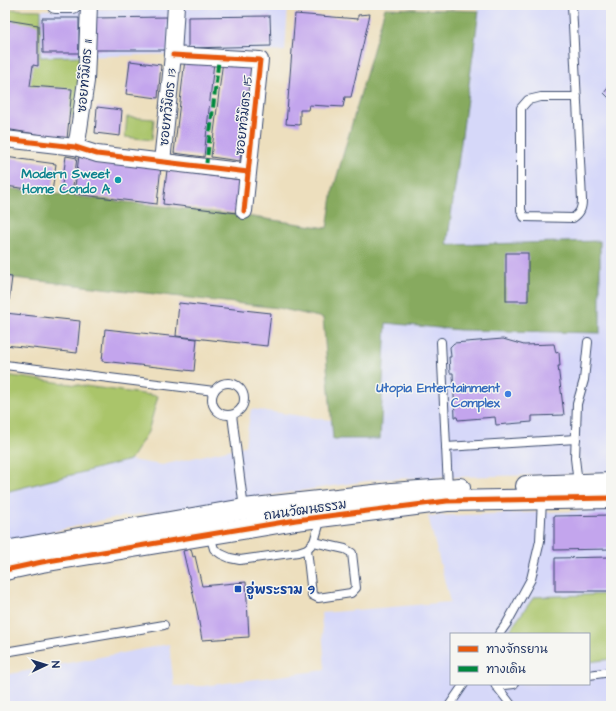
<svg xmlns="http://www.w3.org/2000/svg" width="616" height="711" font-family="'Architects Daughter','Playpen Sans Thai',sans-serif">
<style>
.built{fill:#d6d8f9;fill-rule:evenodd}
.green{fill:#aac56b;stroke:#627a64}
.forest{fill:#87aa5f;stroke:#516c5e}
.building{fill:#c3a5ed}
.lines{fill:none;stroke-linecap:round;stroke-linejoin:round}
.service-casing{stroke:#3a496c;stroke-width:10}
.minor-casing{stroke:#3a496c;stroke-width:18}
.tertiary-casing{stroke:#3a496c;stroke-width:22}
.service{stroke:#fff;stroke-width:8}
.minor{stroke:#fff;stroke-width:16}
.tertiary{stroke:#fff;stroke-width:20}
.quiet{stroke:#00873e;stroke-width:4;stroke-dasharray:8 4;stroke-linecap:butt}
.cycleway-casing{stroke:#f6f6f2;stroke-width:8}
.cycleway{stroke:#e8590c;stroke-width:5}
.culture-dot{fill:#0f9aa8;stroke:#f6f6f2;stroke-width:1.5}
.shop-dot{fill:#3f7fe0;stroke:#f6f6f2;stroke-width:1.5}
.transit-dot{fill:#1a4fb4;stroke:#f6f6f2;stroke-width:1.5}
.labels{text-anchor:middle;stroke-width:3;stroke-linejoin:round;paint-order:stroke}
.street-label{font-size:13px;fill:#1b2f5e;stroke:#f6f6f2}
.culture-label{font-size:13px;font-weight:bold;fill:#0d838f;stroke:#f6f6f2;text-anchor:end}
.shop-label{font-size:13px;font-weight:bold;fill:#366cbe;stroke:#f6f6f2;text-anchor:end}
.transit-label{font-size:13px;font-weight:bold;fill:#164399;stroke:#f6f6f2;text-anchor:start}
</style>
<rect width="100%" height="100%" fill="#f6f6f2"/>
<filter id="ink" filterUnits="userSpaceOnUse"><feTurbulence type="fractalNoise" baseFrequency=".025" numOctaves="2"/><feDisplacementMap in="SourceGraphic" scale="8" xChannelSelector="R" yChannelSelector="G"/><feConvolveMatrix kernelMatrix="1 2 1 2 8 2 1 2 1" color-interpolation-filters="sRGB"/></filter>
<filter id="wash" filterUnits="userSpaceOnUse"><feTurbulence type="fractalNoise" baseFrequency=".012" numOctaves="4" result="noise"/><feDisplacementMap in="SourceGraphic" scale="16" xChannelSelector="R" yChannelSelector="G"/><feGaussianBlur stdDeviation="0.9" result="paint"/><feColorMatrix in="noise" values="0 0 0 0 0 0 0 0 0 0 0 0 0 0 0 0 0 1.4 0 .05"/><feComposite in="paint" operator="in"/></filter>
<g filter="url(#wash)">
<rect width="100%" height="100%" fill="#eddfbe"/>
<g class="built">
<polygon points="479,5 611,5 611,473 381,479 107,519 5,543 5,492 130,460 162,465 245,446 251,409 331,420 333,439 380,439 386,323 460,330 600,241 446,245"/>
<polygon points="288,6 285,51 40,58 41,10"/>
<path d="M611 510V706H5V675L169 644 174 686H203L325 670 321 613 450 602 428 516ZM451 634H589V684H451Z"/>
</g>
<g class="green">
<polygon points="5,9 41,10 40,57 82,56 76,116 5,108"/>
<polygon points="127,117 154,119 152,140 125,137"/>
<polygon points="5,375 158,396 148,432 130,460 5,492"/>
<polygon points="611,594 611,659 589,662 589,634 507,634 534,597"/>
</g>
<polygon class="forest" points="385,8 479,11 447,245 600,241 600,333 460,330 386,323 380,439 333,439 323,318 278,308 5,277 5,188 246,216 327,228 333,190"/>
<g id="blocks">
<g class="building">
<polygon points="295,14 358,19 358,15 370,14 351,97 345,97 343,107 309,105 308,110 300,110 300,125 286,124"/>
<polygon points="270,16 271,46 188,48 188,17"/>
<polygon points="167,17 167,50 94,50 94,18"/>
<polygon points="42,18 79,18 79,53 43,53"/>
<polygon points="7,20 38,25 38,66 33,65 30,86 72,89 67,139 5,129 5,43 6,43"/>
<polygon points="185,59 214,62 204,157 174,153"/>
<polygon points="223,60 252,63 240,161 211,157"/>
<polygon points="130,61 161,65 158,98 126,94"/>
<polygon points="611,84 611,100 604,93"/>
<polygon points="97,107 122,110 120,136 95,133"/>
<polygon points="66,156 77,158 72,193 61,192"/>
<polygon points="79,156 161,166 157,204 74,194"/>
<polygon points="5,157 56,164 52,192 5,186"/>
<polygon points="167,170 241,180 237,213 163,204"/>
<rect x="506" y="253" width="22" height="48"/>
<polygon points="5,276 12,277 8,309 5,309"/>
<polygon points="179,303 271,313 267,346 176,336"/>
<polygon points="5,313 80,321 77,353 5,345"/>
<polygon points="105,329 197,339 194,371 102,361"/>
<polygon points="503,339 524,345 554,344 556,353 559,352 560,366 558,366 564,415 532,416 532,422 496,425 495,417 458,420 457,417 455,417 453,373 450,373 449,357 451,357 450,347 454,343"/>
<polygon points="611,515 611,549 554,550 554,516"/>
<polygon points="191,549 193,557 195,556 202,586 246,582 249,637 202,640 197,611 183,551"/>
<polygon points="611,557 611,591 555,591 555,558"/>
</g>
</g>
</g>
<g filter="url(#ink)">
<use href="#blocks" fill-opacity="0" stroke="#3a496c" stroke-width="1"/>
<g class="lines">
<defs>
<g id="service">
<path d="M572 5 582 200C582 209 580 213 573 218L524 217 521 210V108L528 100 541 97H577"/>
<polyline points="441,342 448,488"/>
<polyline points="5,365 214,391"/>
<circle cx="228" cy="399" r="16"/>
<polyline points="232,415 244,509"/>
<polyline points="446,447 576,439"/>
<polyline points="578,484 575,458 577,404 584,380 588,342"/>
<polyline points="210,535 214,549 221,554 230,558 240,560 298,552 307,549 314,542 321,518"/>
<polyline points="307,549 312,595 318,598 351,593 356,588 352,553 345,549 314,542"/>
<polyline points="499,634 507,623 531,579 540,541 542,499"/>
<polyline points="5,652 164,625"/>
<polyline points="589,675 611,672"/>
<polyline points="495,684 512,706"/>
<polyline points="496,686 514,684"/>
<polyline points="449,706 464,684"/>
</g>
<g id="minor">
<polyline points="55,5 73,5"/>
<polyline points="173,55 260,60 244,211"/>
<polyline points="5,139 75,147 97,154 248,172"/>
<polyline points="75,147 78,136 86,81 89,5"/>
<polyline points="162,162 173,55 176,5"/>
</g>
<g id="tertiary">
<polyline points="526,486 611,483"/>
<polyline points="5,551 244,509 392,493 460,488"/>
<polyline points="5,570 42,562 296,520 447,501 611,498"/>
</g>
</defs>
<use href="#service" class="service-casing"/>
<use href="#minor" class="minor-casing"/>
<use href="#tertiary" class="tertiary-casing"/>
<use href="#service" class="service"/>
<use href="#minor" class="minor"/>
<use href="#tertiary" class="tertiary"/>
<polyline class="quiet" points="206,167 219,57"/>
<defs>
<g id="cycleway">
<polyline points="173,55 260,60 244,211"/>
<polyline points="5,139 75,147 97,154 248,172"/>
<polyline points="5,570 42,562 296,520 447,501 611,498"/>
</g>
</defs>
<use href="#cycleway" class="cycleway-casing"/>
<use href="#cycleway" class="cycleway"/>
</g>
</g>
<circle class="culture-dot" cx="118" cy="180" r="4"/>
<circle class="shop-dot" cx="508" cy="394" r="4"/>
<rect class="transit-dot" x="234" y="585" width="8" height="8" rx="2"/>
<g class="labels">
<g class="street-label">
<text transform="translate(84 76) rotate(-85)" y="5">ซอยทวีมิตร 11</text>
<text transform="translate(167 107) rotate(-84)" y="5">ซอยทวีมิตร 13</text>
<text transform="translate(243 115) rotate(-84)" y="5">ซอยทวีมิตร 15</text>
<text transform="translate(305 509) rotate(-8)" y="5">ถนนวัฒนธรรม</text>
</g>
<g class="culture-label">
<text x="110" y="178">Modern Sweet<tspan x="110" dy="15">Home Condo A</tspan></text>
</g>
<g class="shop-label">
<text x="500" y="392">Utopia Entertainment<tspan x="500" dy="15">Complex</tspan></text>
</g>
<g class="transit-label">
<text x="246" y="594">อู่พระราม 9</text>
</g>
</g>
<rect width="616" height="711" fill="none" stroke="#f6f6f2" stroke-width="20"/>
<rect x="450" y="633" width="140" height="52" fill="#f6f6f2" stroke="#9ea6b7"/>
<rect x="458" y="646" width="20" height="6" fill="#e8590c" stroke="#9ea6b7"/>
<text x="486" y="653" font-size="12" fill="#1b2f5e">ทางจักรยาน</text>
<rect x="458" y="666" width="20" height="6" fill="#00873e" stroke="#9ea6b7"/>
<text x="486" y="673" font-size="12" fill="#1b2f5e">ทางเดิน</text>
<g transform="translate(46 665) rotate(86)" stroke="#f6f6f2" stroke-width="3" paint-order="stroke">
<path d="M0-3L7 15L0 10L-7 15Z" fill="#1b2f5e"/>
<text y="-6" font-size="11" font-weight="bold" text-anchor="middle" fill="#1b2f5e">N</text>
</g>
</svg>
